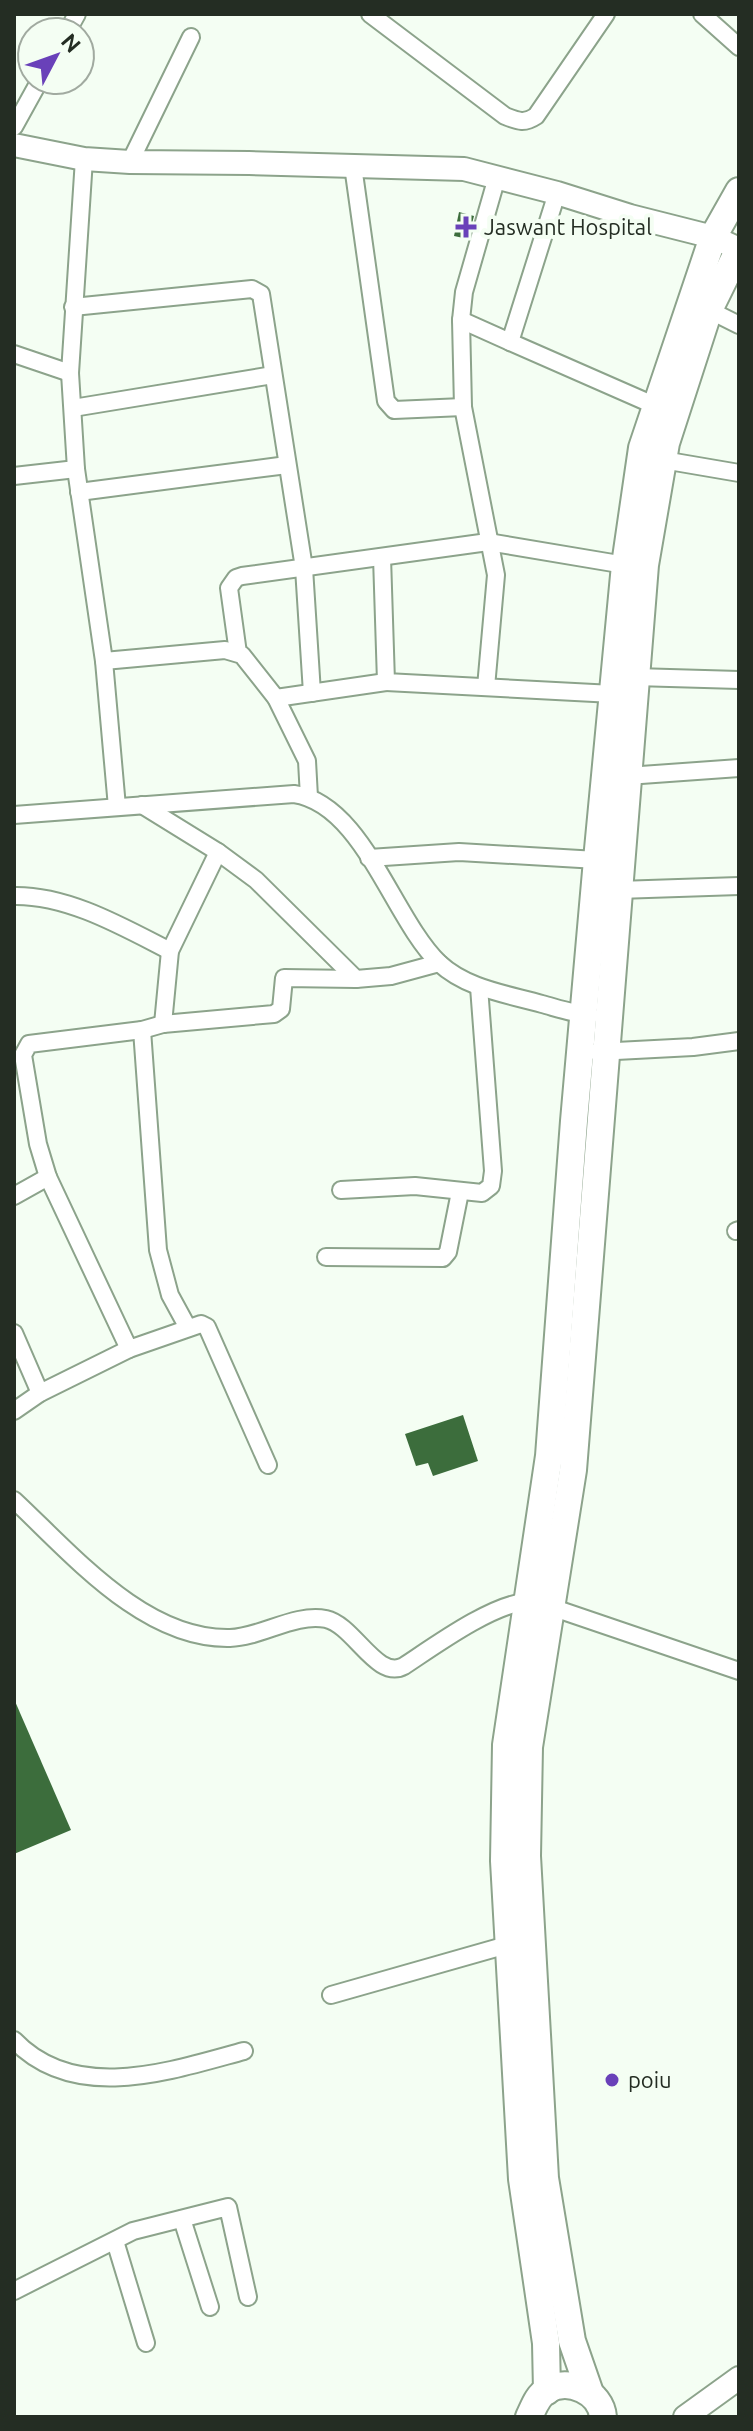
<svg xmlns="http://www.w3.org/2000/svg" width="753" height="2431" font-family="Ubuntu,sans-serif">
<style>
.building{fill:#3c6d3c}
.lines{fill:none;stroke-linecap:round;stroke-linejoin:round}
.street-casing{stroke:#8ca38b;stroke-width:20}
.secondary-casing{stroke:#8ca38b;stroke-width:26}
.primary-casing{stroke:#8ca38b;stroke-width:30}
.street{stroke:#fff;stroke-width:16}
.secondary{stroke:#fff;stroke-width:22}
.primary{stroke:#fff;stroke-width:26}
.poi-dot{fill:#6941b9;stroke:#f4fef3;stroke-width:3}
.labels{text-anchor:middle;stroke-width:8;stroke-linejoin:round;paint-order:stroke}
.poi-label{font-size:22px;fill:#242d23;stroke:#f4fef3;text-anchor:start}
</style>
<rect width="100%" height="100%" fill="#f4fef3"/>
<g class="building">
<polygon points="459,212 474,216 468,239 454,236"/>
<polygon points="463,1415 478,1461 433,1476 428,1463 416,1466 405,1434"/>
<polygon points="14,1699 71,1830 14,1854"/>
</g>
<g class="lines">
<defs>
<g id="street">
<path d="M370 14 505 116C518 121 524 124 536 116L606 14"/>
<polyline points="702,14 739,47"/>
<polyline points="67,32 77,14"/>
<polyline points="14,127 40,80"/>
<polyline points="84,159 70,373 76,469 104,661 117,807"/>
<polyline points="130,162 191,37"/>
<polyline points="353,166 386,401 394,410 463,407"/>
<polyline points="557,193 510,342 656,406"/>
<polyline points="73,307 252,289 261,294 304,568 312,693"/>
<polyline points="709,310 739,325"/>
<polyline points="461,320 510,342"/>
<polyline points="14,354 70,373"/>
<polyline points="73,408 273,375"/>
<polyline points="663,460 739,473"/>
<polyline points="14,476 76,469"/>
<polyline points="79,492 287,465"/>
<polyline points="382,557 386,682 613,694"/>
<polyline points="238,653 229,588 236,578 242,576 488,542 625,565"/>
<polyline points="104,661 225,650 242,655 276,698 307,761 309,797"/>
<polyline points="635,677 739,680"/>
<polyline points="486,687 496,575 463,407 461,320 464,292 497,177"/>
<polyline points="276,698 386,682"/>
<polyline points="627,776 739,768"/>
<polyline points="142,805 218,852 256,880 356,979 391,976 439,963"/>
<path d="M14 815 294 794C363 804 393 919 439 963 467 989 507 994 542 1004 557 1008 574 1014 590 1015"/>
<polyline points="369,858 459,852 597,860"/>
<polyline points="618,890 739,886"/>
<path d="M14 896C68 895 123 927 170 951"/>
<polyline points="163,1024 170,951 218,852"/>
<polyline points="142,1030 158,1250 170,1295 188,1328"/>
<polyline points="597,1052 693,1047 739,1041"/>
<polyline points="48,1177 38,1144 23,1055 29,1044 142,1030 163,1024 274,1014 281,1009 284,978 356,979"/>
<polyline points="341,1190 415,1186 482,1193 491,1186 493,1171 479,987"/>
<polyline points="14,1196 48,1177 129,1349 201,1324 207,1327 268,1465"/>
<polyline points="736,1231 739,1230"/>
<polyline points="326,1257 443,1258 448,1252 460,1192"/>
<polyline points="14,1333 40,1393"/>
<polyline points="14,1411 40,1393 129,1349"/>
<path d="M14 1500C72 1554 144 1640 230 1638 262 1637 294 1613 326 1619 354 1625 377 1681 404 1666 433 1647 492 1604 526 1602 534 1602 544 1606 551 1607L739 1671"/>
<polyline points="331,1995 514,1943"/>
<path d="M14 2040C75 2104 170 2071 244 2051"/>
<polyline points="182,2219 210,2307"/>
<polyline points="115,2241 146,2343"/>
<polyline points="14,2291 133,2231 228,2207 248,2297"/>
</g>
<g id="secondary">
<polyline points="14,145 84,159 130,162 249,163 464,169 557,193 630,216 713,237 739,249"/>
<polyline points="685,2417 739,2378"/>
</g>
<g id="primary">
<polyline points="547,2391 546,2343 522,2179 504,1861 506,1745 549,1456 574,1121 597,860 625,565 642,448 713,237 739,191"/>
<polyline points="590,2393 572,2341 545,2178 527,1856 529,1747 573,1470 645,565 666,443 709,310 739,249"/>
<path d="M529 2417C534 2407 537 2396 547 2390 569 2377 601 2392 603 2417"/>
</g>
</defs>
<use href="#street" class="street-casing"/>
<use href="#secondary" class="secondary-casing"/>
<use href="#primary" class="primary-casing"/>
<use href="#street" class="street"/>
<use href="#secondary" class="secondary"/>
<use href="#primary" class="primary"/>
</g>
<g class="poi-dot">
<path d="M462 215h8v8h8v8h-8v8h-8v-8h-8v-8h8z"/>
<circle cx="612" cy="2080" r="8"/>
</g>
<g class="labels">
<g class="poi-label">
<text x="484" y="235">Jaswant Hospital</text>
<text x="628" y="2088">poiu</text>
</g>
</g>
<rect width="753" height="2431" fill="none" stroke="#242d23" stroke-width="32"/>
<g transform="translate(56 56) rotate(49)"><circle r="38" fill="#f4fef3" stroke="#a1aaa0" stroke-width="2"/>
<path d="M0-6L14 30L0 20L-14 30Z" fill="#6941b9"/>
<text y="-12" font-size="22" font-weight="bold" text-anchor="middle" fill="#242d23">N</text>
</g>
</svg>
